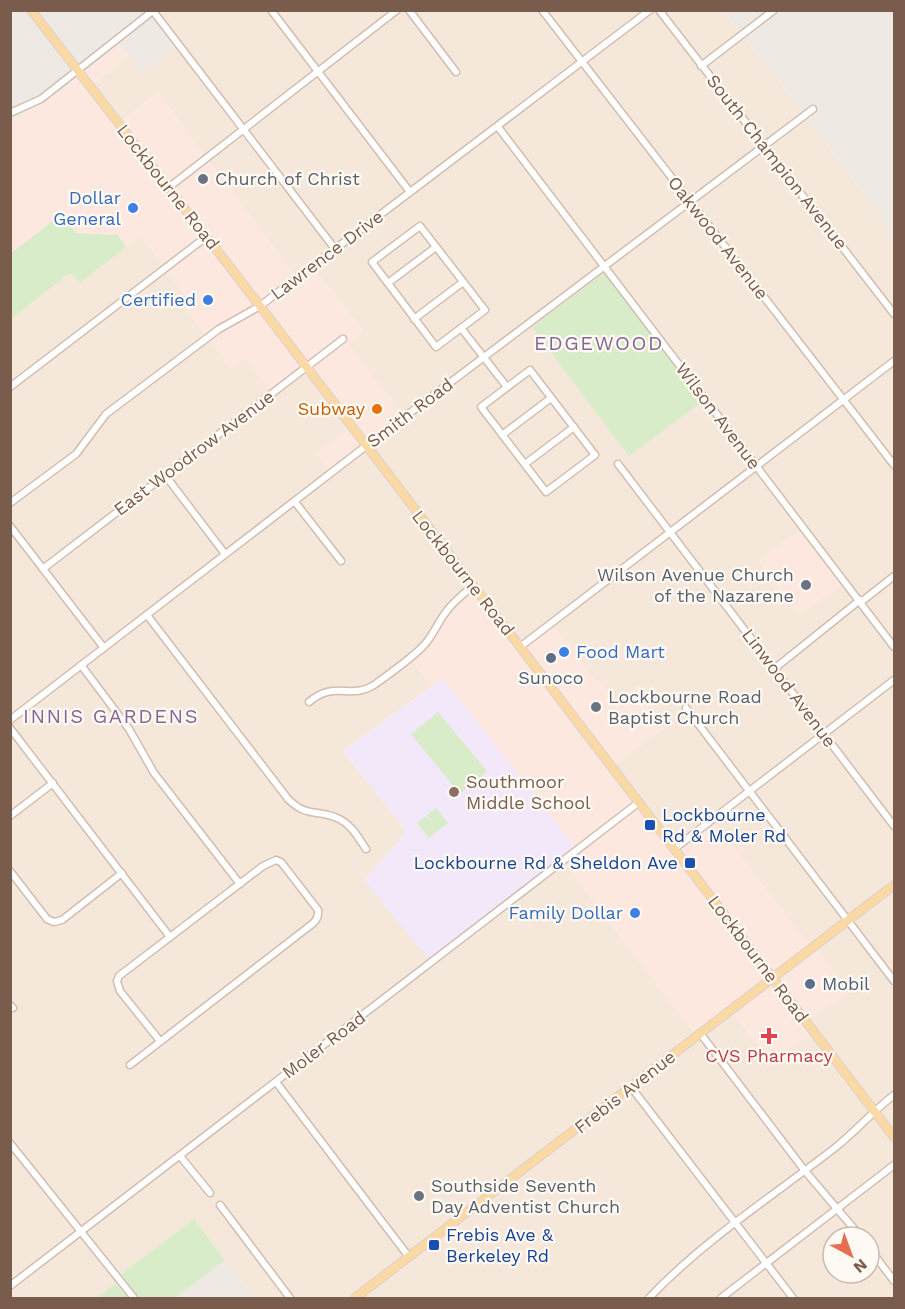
<svg xmlns="http://www.w3.org/2000/svg" width="905" height="1309" font-family="'Work Sans',sans-serif">
<style>
.residential{fill:#f5e8da;fill-rule:evenodd}
.commercial{fill:#fde8e0}
.industrial{fill:#efe9e4}
.education{fill:#f3e8fa}
.green{fill:#d8ecc9}
.lines{fill:none;stroke-linecap:round;stroke-linejoin:round}
.minor-casing{stroke:#d1beb0;stroke-width:9}
.major-casing{stroke:#dad1cd;stroke-width:10}
.minor{stroke:#fff;stroke-width:6}
.major{stroke:#fbd9a5;stroke-width:8}
.worship-dot{fill:#6b7280;stroke:#fffaf3;stroke-width:2}
.shop-dot{fill:#3f7fe0;stroke:#fffaf3;stroke-width:2}
.food-dot{fill:#e8710a;stroke:#fffaf3;stroke-width:2}
.service-dot{fill:#5c6f8a;stroke:#fffaf3;stroke-width:2}
.education-dot{fill:#8d6e63;stroke:#fffaf3;stroke-width:2}
.transit-dot{fill:#1a4fb4;stroke:#fffaf3;stroke-width:2}
.health-dot{fill:#e0444e;stroke:#fffaf3;stroke-width:2}
.labels{text-anchor:middle;stroke-width:4.5;stroke-linejoin:round;paint-order:stroke}
.street-label{font-size:18px;fill:#7a5c4d;stroke:#fffaf3}
.worship-label{font-size:18px;fill:#5b616d;stroke:#fffaf3;text-anchor:start}
.shop-label{font-size:18px;fill:#366cbe;stroke:#fffaf3;text-anchor:end}
.food-label{font-size:18px;fill:#c56008;stroke:#fffaf3;text-anchor:end}
.service-label{font-size:18px;fill:#4e5e75;stroke:#fffaf3}
.education-label{font-size:18px;fill:#785e54;stroke:#fffaf3;text-anchor:start}
.transit-label{font-size:18px;fill:#164399;stroke:#fffaf3;text-anchor:start}
.health-label{font-size:18px;fill:#be3a42;stroke:#fffaf3}
.neighbourhood-label{font-size:20px;letter-spacing:1.5px;fill:#846695;stroke:#fffaf3}
</style>
<rect width="100%" height="100%" fill="#fdf6ec"/>
<path class="residential" d="M152 11H723L806 115 894 236V1298H254L194 1219 121 1274 116 1283 96 1298H11V319L70 273 80 283 141 235 190 301 184 306 231 368 244 358 307 368 405 417 348 345 363 332 311 266 296 277 158 92 118 124 89 87 129 55 143 72ZM520 646 596 682 599 680 616 702 638 686 668 724 612 767 674 849 816 947 807 1023 732 1012 561 859 364 880 407 832 343 751 432 686 410 658ZM833 1237H869V1273H833Z"/>
<g class="commercial">
<polygon points="120,45 129,55 89,87 118,124 158,92 296,276 311,266 363,333 348,345 406,417 331,473 316,453 351,427 307,369 272,394 244,358 231,369 184,306 190,300 141,236 126,247 118,235 76,233 62,215 11,253 11,121 59,92"/>
<polygon points="804,527 845,582 799,616 758,561"/>
<polygon points="474,586 519,646 552,622 596,681 599,679 615,702 638,686 668,724 612,767 674,849 714,820 806,941 815,946 849,992 807,1022 814,1032 770,1062 732,1012 697,1038 561,859 575,847 443,679 432,686 410,658 455,601"/>
</g>
<g class="industrial">
<polygon points="10,11 152,11 178,45 143,72 120,45 59,92 11,121"/>
<polygon points="723,11 894,11 894,236 806,115"/>
<polygon points="225,1260 254,1298 175,1298"/>
</g>
<polygon class="education" points="443,678 575,847 430,961 364,880 407,832 343,751"/>
<g class="green">
<polygon points="62,214 76,233 118,235 126,247 80,283 70,273 11,319 11,253"/>
<polygon points="606,271 703,401 629,456 532,327"/>
<polygon points="438,712 487,771 460,794 411,734"/>
<polygon points="436,808 448,823 429,838 417,823 426,816 434,825 427,815"/>
<polygon points="194,1219 225,1260 175,1298 139,1298 121,1274"/>
<polygon points="116,1283 128,1298 96,1298"/>
</g>
<g class="lines">
<defs>
<g id="minor">
<polyline points="271,10 410,192"/>
<polyline points="409,10 456,72"/>
<polyline points="542,10 894,465"/>
<polyline points="659,10 894,314"/>
<polyline points="153,11 335,249"/>
<polyline points="701,66 774,10"/>
<polyline points="10,113 41,99 154,10"/>
<polyline points="498,127 894,647"/>
<polyline points="168,188 397,10"/>
<polygon points="420,226 485,310 436,347 372,262"/>
<polyline points="388,283 436,247"/>
<polyline points="414,319 463,282"/>
<polyline points="461,328 507,387"/>
<polygon points="530,370 595,455 546,492 481,407"/>
<polyline points="10,387 206,237"/>
<polyline points="502,435 551,398"/>
<polyline points="525,464 574,427"/>
<polyline points="618,464 894,826"/>
<polyline points="165,475 225,554"/>
<polyline points="295,502 341,561"/>
<polyline points="10,503 76,454 106,414 219,329 260,306 650,10"/>
<polyline points="10,526 104,648"/>
<polyline points="44,568 343,339"/>
<polyline points="861,602 894,576"/>
<path d="M147 615 288 799C307 818 317 809 337 818 350 823 358 837 366 849"/>
<polyline points="520,647 894,361"/>
<polyline points="81,665 129,729 154,773 240,884"/>
<polyline points="774,669 860,600"/>
<path d="M309 702C334 680 350 700 374 685 388 675 415 656 425 644 434 634 438 622 446 612 453 602 463 594 473 586"/>
<polyline points="686,708 894,981"/>
<polyline points="10,720 366,446 813,109"/>
<polyline points="10,728 170,937"/>
<polyline points="10,816 53,783"/>
<polyline points="674,849 894,680"/>
<polyline points="10,871 47,919 54,922 62,920 122,873"/>
<polyline points="10,1005 13,1008"/>
<polyline points="700,1033 805,1171 861,1237"/>
<path d="M130 1065 307 928C314 923 319 919 318 910L281 862 276 860 263 866 119 976 117 981 120 991 160 1041"/>
<polyline points="276,1082 409,1257"/>
<polyline points="631,1087 793,1298"/>
<polyline points="10,1143 134,1298"/>
<polyline points="180,1156 210,1193"/>
<polyline points="220,1205 290,1298"/>
<polyline points="869,1248 894,1281"/>
<polyline points="10,1286 638,803"/>
<path d="M649 1298C704 1240 773 1196 836 1147 856 1131 873 1111 894 1095"/>
<polyline points="721,1298 894,1165"/>
</g>
<g id="major">
<polyline points="31,10 260,306 894,1137"/>
<polyline points="355,1298 894,885"/>
</g>
</defs>
<use href="#minor" class="minor-casing"/>
<use href="#major" class="major-casing"/>
<use href="#minor" class="minor"/>
<use href="#major" class="major"/>
</g>
<g class="worship-dot">
<circle cx="203" cy="179" r="6"/>
<circle cx="806" cy="585" r="6"/>
<circle cx="596" cy="707" r="6"/>
<circle cx="419" cy="1196" r="6"/>
</g>
<g class="shop-dot">
<circle cx="133" cy="208" r="6"/>
<circle cx="208" cy="300" r="6"/>
<circle cx="564" cy="652" r="6"/>
<circle cx="635" cy="913" r="6"/>
</g>
<circle class="food-dot" cx="377" cy="409" r="6"/>
<g class="service-dot">
<circle cx="551" cy="658" r="6"/>
<circle cx="810" cy="984" r="6"/>
</g>
<circle class="education-dot" cx="454" cy="792" r="6"/>
<g class="transit-dot">
<rect x="644" y="819" width="12" height="12" rx="3"/>
<rect x="684" y="857" width="12" height="12" rx="3"/>
<rect x="428" y="1239" width="12" height="12" rx="3"/>
</g>
<path class="health-dot" d="M766 1027h6v6h6v6h-6v6h-6v-6h-6v-6h6z"/>
<g class="labels">
<g class="street-label">
<text transform="translate(777 162) rotate(52)" y="6">South Champion Avenue</text>
<text transform="translate(168 187) rotate(52)" y="6">Lockbourne Road</text>
<text transform="translate(718 238) rotate(52)" y="6">Oakwood Avenue</text>
<text transform="translate(327 255) rotate(-37)" y="6">Lawrence Drive</text>
<text transform="translate(410 413) rotate(-37)" y="6">Smith Road</text>
<text transform="translate(718 416) rotate(53)" y="6">Wilson Avenue</text>
<text transform="translate(194 453) rotate(-37)" y="6">East Woodrow Avenue</text>
<text transform="translate(463 573) rotate(52)" y="6">Lockbourne Road</text>
<text transform="translate(789 688) rotate(53)" y="6">Linwood Avenue</text>
<text transform="translate(758 959) rotate(53)" y="6">Lockbourne Road</text>
<text transform="translate(324 1045) rotate(-37)" y="6">Moler Road</text>
<text transform="translate(625 1092) rotate(-38)" y="6">Frebis Avenue</text>
</g>
<g class="worship-label">
<text x="215" y="185">Church of Christ</text>
<text x="794" y="581" text-anchor="end">Wilson Avenue Church<tspan x="794" dy="21">of the Nazarene</tspan></text>
<text x="608" y="703">Lockbourne Road<tspan x="608" dy="21">Baptist Church</tspan></text>
<text x="431" y="1192">Southside Seventh<tspan x="431" dy="21">Day Adventist Church</tspan></text>
</g>
<g class="shop-label">
<text x="121" y="204">Dollar<tspan x="121" dy="21">General</tspan></text>
<text x="196" y="306">Certified</text>
<text x="576" y="658" text-anchor="start">Food Mart</text>
<text x="623" y="919">Family Dollar</text>
</g>
<g class="food-label">
<text x="365" y="415">Subway</text>
</g>
<g class="service-label">
<text x="551" y="684">Sunoco</text>
<text x="822" y="990" text-anchor="start">Mobil</text>
</g>
<g class="education-label">
<text x="466" y="788">Southmoor<tspan x="466" dy="21">Middle School</tspan></text>
</g>
<g class="transit-label">
<text x="662" y="821">Lockbourne<tspan x="662" dy="21">Rd &amp; Moler Rd</tspan></text>
<text x="678" y="869" text-anchor="end">Lockbourne Rd &amp; Sheldon Ave</text>
<text x="446" y="1241">Frebis Ave &amp;<tspan x="446" dy="21">Berkeley Rd</tspan></text>
</g>
<g class="health-label">
<text x="769" y="1062">CVS Pharmacy</text>
</g>
<g class="neighbourhood-label">
<text x="599" y="350">EDGEWOOD</text>
<text x="111" y="723">INNIS GARDENS</text>
</g>
</g>
<rect width="905" height="1309" fill="none" stroke="#7a5c4d" stroke-width="24"/>
<g transform="translate(851 1255) rotate(139)"><circle r="28" fill="#fffaf3" stroke="#cabbb1" stroke-width="1.5"/>
<path d="M0-4.5L10 22L0 15L-10 22Z" fill="#e76f51"/>
<text y="-9" font-size="16" font-weight="bold" text-anchor="middle" fill="#7a5c4d">N</text>
</g>
</svg>
